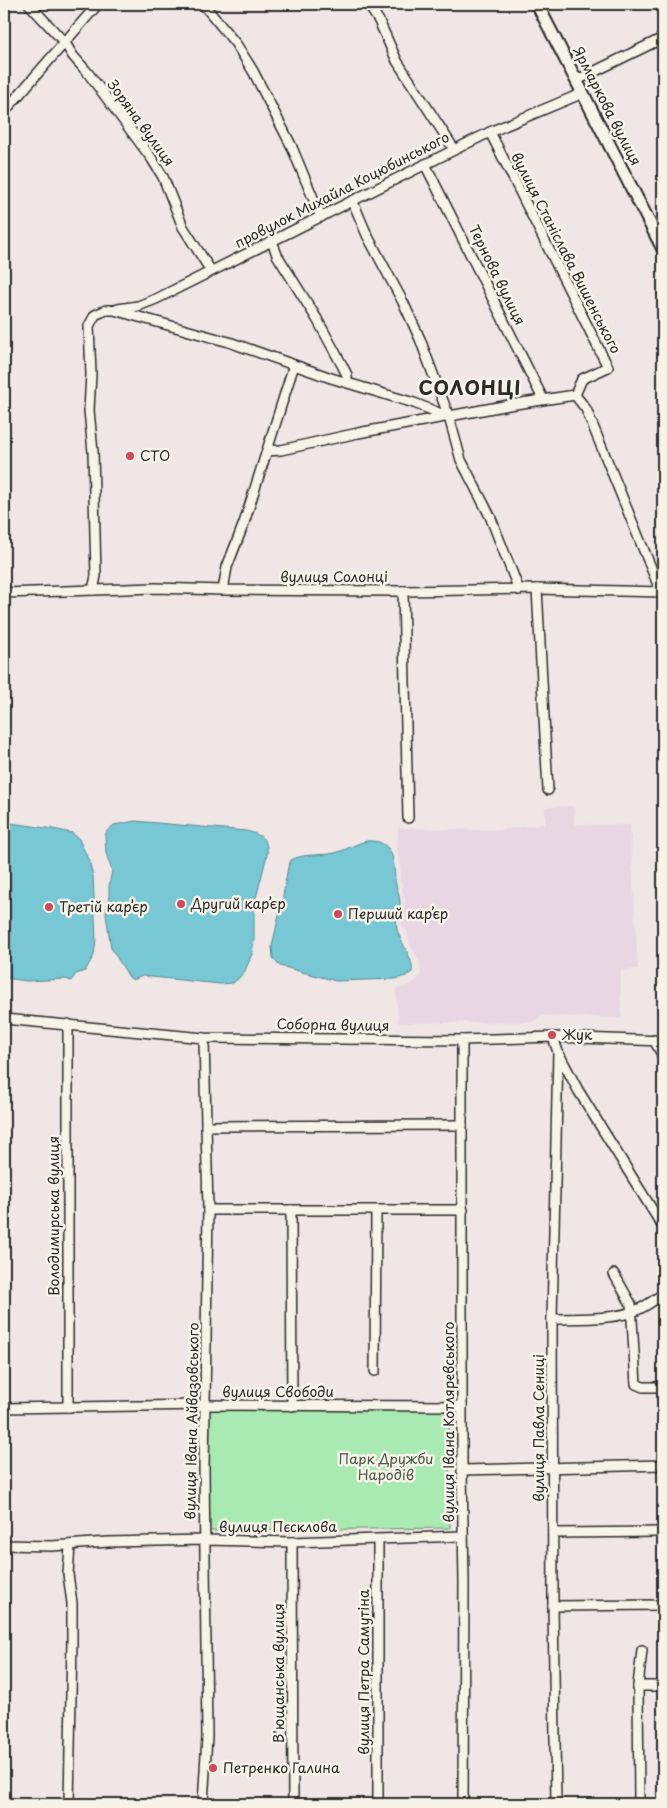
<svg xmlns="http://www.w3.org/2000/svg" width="667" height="1808" font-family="'Playpen Sans',sans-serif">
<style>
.built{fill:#e8d7e3}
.green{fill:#a9eab2;stroke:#6a8a6e}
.water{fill:#78c7d4;stroke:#598990}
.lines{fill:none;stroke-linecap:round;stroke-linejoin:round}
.minor-casing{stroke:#2b2b2b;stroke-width:12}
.major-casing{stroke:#2b2b2b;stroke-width:15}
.minor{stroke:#f7f3e8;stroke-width:9}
.major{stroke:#f7f3e8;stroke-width:11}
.poi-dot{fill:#d1495b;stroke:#f7f3e8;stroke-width:2}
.labels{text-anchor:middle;stroke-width:5;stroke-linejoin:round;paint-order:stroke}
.street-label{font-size:14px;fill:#2b2b2b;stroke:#f7f3e8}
.poi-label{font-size:14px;fill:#2b2b2b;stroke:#f7f3e8;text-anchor:start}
.park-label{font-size:14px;fill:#4a5b4d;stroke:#f7f3e8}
.district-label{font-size:19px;font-weight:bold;letter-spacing:1px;fill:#2b2b2b;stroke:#f7f3e8}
</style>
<rect width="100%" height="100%" fill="#f0e6e6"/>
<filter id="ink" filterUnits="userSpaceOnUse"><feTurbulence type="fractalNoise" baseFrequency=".02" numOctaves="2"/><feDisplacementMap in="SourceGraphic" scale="10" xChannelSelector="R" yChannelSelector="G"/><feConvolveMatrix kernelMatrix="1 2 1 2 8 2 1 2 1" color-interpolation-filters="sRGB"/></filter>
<g filter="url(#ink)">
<polygon class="built" points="574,806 574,824 630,825 638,969 621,970 621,1018 542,1016 533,1022 398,1023 396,989 411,984 417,980 421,974 419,960 410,946 407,931 402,928 402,919 400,916 405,901 402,891 402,884 399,880 401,873 397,849 398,828 497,830 545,824 545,807"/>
<polygon class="green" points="449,1405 450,1528 207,1531 207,1407"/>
<g class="water">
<path d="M135 821 246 831C260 834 269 839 267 855L254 906V940L252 954 245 971 239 978 233 983 220 984 142 976 133 980 129 977 111 948 106 914 109 896V886L112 871 106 853 105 835 107 831 114 825Z"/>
<polygon points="11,823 53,829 72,833 79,839 89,861 93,876 96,939 94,955 85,971 76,974 71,981 66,979 27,981 4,978 4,824"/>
<path d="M366 841C393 839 394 859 395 880 396 888 400 895 400 903 399 912 395 919 397 929 400 942 415 961 412 972L406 976 395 979 336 981 280 966 276 962 273 958 272 946 282 902 288 867 291 860C303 853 322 856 335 853 346 850 355 844 366 841Z"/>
</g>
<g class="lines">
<defs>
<g id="minor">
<polyline points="29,4 65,43 73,56 88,73 152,159 163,177 183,227 211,271"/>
<polyline points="203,4 236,44 253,71 291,145 321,217"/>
<polyline points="368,4 379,21 397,61 454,149"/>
<polyline points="577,80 663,38"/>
<polyline points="4,112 98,4"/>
<polyline points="490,132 608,367 582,379 575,395 586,409 661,592"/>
<polyline points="425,164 543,399"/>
<polyline points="353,202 367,235 404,304 420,339 449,417 461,460 490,516 519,590"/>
<polyline points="272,241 277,255 317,319 342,365 347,375 347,382"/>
<polyline points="118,309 138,306 156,299 490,132 583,93"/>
<polyline points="267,451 281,450 358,433 509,405 575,395"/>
<polyline points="537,589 548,790"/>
<polyline points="93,590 96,576 93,452 89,410 91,374 89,326 95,315 106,310 114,310 229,342 331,378 414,403 449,417"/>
<polyline points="223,590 227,567 244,523 294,365"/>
<polyline points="403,591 408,818"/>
<polyline points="4,593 155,588 223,590 403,591 537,589 663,592"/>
<polyline points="4,1019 204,1038 462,1040 553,1037 663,1041"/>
<polyline points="68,1024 68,1407"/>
<polyline points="553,1037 558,1052 578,1090 663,1227"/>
<polyline points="462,1040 462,1470 464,1582 463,1804"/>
<polyline points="654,1040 663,1056"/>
<polyline points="206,1126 462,1125"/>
<polyline points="208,1210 463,1210"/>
<polyline points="291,1210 292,1406"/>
<polyline points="614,1274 631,1304 636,1384 643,1387 663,1387"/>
<path d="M552 1319C576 1318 616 1320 637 1310 647 1306 655 1299 663 1294"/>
<polyline points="375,1371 376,1211"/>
<polyline points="4,1408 206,1405 462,1406"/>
<polyline points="462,1470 663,1465"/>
<polyline points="553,1533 663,1532"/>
<polyline points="292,1542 293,1804"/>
<polyline points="4,1545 52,1546 108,1542 205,1540 292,1542 463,1536"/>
<polyline points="553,1606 663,1605"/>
<polyline points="638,1686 663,1686"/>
<polyline points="69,1804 72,1640 72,1603 68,1574 70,1546"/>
<polyline points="203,1804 207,1737 204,1468 208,1210 204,1038"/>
<polyline points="378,1804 378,1540"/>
<polyline points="556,1804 553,1606 552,1319 558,1052"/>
<polyline points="639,1804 638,1686 642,1650"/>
</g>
<polyline id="major" points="537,4 663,249"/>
</defs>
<use href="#minor" class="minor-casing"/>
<use href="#major" class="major-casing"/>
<use href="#minor" class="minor"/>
<use href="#major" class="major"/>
</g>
</g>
<g class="poi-dot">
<circle cx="130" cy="456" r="5"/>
<circle cx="181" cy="904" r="5"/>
<circle cx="49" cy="907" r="5"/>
<circle cx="338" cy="914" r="5"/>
<circle cx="552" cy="1035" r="5"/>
<circle cx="213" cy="1768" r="5"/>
</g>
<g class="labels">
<g class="street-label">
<text transform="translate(607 106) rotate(63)" y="5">Ярмаркова вулиця</text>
<text transform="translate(141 123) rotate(54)" y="5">Зоряна вулиця</text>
<text transform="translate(342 190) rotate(-27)" y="5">провулок Михайла Коцюбинського</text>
<text transform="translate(566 253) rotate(63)" y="5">вулиця Станіслава Вишенського</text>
<text transform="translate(497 275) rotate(64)" y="5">Тернова вулиця</text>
<text x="334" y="582">вулиця Солонці</text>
<text transform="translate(333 1025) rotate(1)" y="5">Соборна вулиця</text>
<text transform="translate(54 1216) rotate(-90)" y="5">Володимирська вулиця</text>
<text x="278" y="1397">вулиця Свободи</text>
<text transform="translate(192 1421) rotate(-89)" y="5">вулиця Івана Айвазовського</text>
<text transform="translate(449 1422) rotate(-90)" y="5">вулиця Івана Котляревського</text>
<text transform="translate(539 1428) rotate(-90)" y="5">вулиця Павла Сениці</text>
<text x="278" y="1532">вулиця Пєсклова</text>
<text transform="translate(364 1672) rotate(-90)" y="5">вулиця Петра Самутіна</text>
<text transform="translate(279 1673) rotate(-90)" y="5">В'ющанська вулиця</text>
</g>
<g class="poi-label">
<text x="140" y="461">СТО</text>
<text x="191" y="909">Другий кар’єр</text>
<text x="59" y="912">Третій кар’єр</text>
<text x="348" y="919">Перший кар’єр</text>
<text x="562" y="1040">Жук</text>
<text x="223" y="1773">Петренко Галина</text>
</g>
<g class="park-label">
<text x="386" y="1464">Парк Дружби<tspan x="386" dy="16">Народів</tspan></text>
</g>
<g class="district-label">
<text x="470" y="395">СОЛОНЦІ</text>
</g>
</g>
<rect width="667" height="1808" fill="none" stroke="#f7f3e8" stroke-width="20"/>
<rect x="10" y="10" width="647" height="1788" fill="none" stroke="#2b2b2b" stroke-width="2" filter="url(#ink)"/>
</svg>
